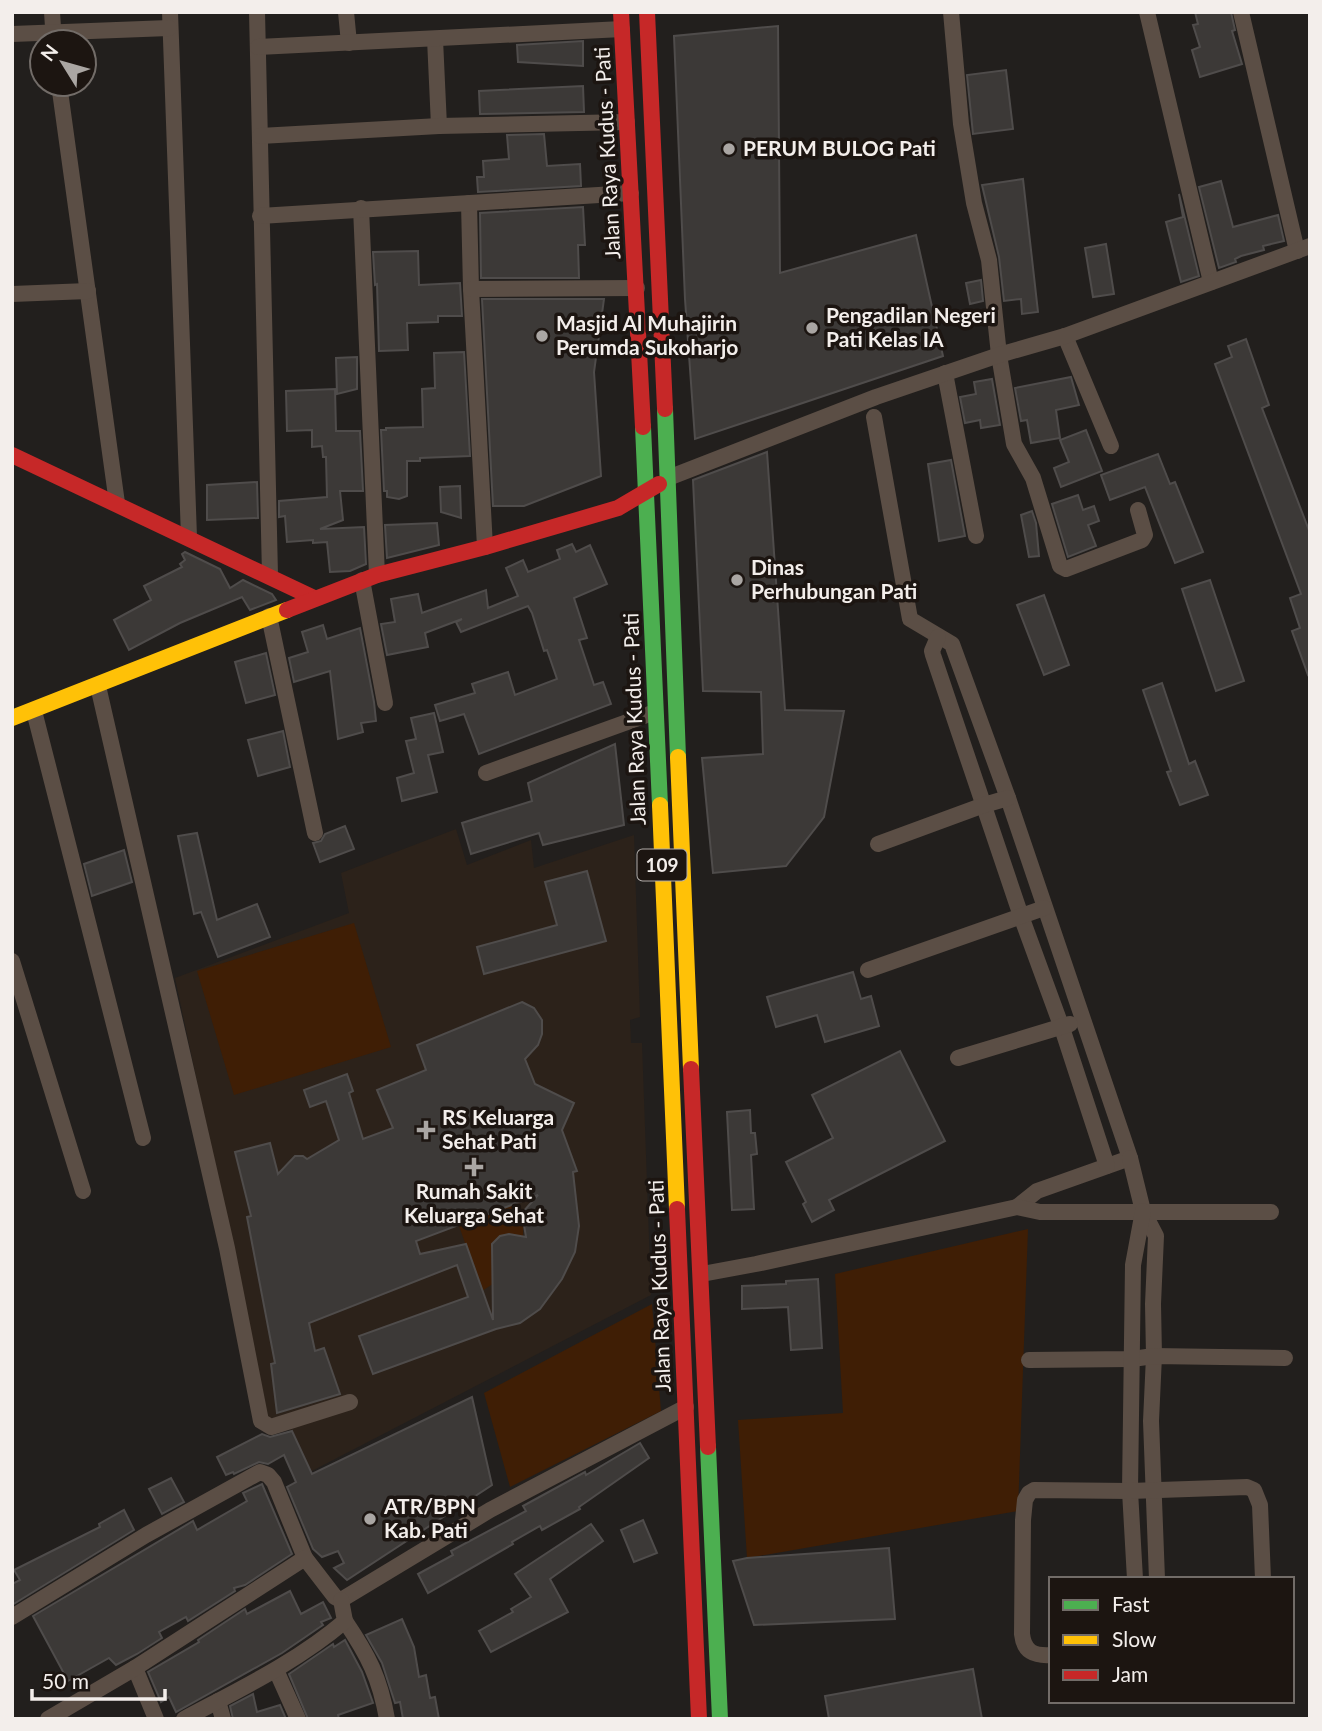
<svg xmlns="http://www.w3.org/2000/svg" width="1322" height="1731" font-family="Lato,sans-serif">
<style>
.built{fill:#2c221a}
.green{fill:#3f1e05}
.building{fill:#3c3937;stroke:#4f4c4b;stroke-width:2;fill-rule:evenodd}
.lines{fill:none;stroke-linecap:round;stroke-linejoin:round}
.street{stroke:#5b4e45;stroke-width:16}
.fast{stroke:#4caf50;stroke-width:16}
.slow{stroke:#ffc107;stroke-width:16}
.jam{stroke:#c62828;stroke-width:16}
.poi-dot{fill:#aaa6a3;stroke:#1c1511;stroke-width:2.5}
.labels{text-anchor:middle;stroke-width:7;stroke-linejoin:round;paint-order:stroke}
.shield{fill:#1c1511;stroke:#b2adaa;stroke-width:2}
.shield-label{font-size:19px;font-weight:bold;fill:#f3eeeb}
.poi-label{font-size:21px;font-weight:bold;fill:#f3eeeb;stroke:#1c1511;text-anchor:start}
.street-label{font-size:21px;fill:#f3eeeb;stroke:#1c1511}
</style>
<rect width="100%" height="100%" fill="#221f1d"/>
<polygon class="built" points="456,829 467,865 531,840 534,868 634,835 640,1017 630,1020 631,1043 642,1043 651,1295 308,1473 288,1424 271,1430 175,978 349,913 341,873"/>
<g class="green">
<polygon points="354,923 391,1047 234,1095 197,971"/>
<path d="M518 1202 523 1223V1237C509 1234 502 1233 492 1244L502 1278 482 1291 452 1206 467 1222Z"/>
<polygon points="1028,1229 1018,1511 747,1558 738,1420 843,1413 835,1274"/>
<polygon points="652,1304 661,1411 510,1487 484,1393"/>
</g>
<g class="building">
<polygon points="1195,12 1231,12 1235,30 1232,31 1242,64 1200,77 1192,50 1200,47 1193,25 1198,24"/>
<polygon points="778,26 780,273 916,235 943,356 695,439 685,299 674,36"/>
<polygon points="583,41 583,66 518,62 517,45"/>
<polygon points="1006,70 1013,129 973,134 967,75"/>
<polygon points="583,86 584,112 480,114 479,91"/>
<polygon points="544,134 547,166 580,164 581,186 478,192 477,177 484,177 483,161 509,159 507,135"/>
<polygon points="1023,179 1038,312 1022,314 1021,299 1004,301 999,257 982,185"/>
<polygon points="1221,181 1233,227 1278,215 1284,241 1263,246 1264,250 1241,256 1235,259 1236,262 1219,268 1199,187"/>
<polygon points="1179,194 1199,276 1181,282 1166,222 1183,217"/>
<polygon points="583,207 585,245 578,245 579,278 481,278 480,213"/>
<polygon points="1106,244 1114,294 1093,297 1085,248"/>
<polygon points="418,251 419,285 460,283 462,316 438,316 438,322 407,323 408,350 379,351 377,284 375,285 373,252"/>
<polygon points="981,280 983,301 970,304 966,283"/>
<polygon points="482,299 604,299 594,372 601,476 524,506 493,506"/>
<polygon points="1246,339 1269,405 1262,408 1310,533 1310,674 1308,675 1292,631 1300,628 1290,598 1301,594 1215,364 1232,357 1228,346"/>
<polygon points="464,352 470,456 420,458 420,461 407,461 407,496 399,499 387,497 387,491 384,491 381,430 386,430 386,428 423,427 422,389 435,388 434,353"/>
<polygon points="357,357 357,389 337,394 336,358"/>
<polygon points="1071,377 1079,405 1056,410 1060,438 1031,443 1027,420 1021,421 1015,388"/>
<polygon points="992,379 1000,425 981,428 980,420 965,423 960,397 976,394 974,382"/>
<polygon points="335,389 336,431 360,431 363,491 340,491 343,520 320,529 364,527 366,564 350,571 330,572 327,542 313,543 313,540 287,542 285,516 279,517 279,501 327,497 326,457 323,457 322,446 312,447 312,430 287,431 286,391"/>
<polygon points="1086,430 1102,471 1061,487 1054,468 1069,462 1060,440"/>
<polygon points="767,452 785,710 844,711 824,817 786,866 713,873 702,758 763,754 761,692 703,691 693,480"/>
<polygon points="1158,454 1170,484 1175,482 1203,552 1175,563 1145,487 1110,500 1101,475"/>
<polygon points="951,460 965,536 939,541 928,464"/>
<polygon points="257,482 258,518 207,520 207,485"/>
<polygon points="460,486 461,518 441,512 440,487"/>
<polygon points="1078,495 1083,510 1094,506 1099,521 1088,525 1096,546 1068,557 1052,504"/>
<polygon points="1032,511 1036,523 1039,556 1029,557 1021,515"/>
<polygon points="437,523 439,545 387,558 385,525"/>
<polygon points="572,544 576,552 590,545 607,584 574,598 587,638 579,640 594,685 603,682 611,704 479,754 464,714 440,721 435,705 475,693 472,684 508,672 515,695 557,679 547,650 544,651 532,613 528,606 461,632 456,622 462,619 425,633 428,647 387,655 381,624 395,622 391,599 418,594 422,613 486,590 488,608 518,596 506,568 523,560 528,572 560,559 557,550"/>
<polygon points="185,552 220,569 230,588 243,580 272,594 276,600 250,610 242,597 180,623 129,650 114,620 151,600 144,586 182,567 180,564 185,560 182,554"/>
<polygon points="1210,580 1244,681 1216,691 1182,589"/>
<polygon points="1044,595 1069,665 1044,675 1017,605"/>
<polygon points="323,625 327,639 360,628 374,702 376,721 361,723 363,732 338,739 330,671 294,682 289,658 308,652 302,632"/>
<polygon points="266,653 275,695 246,703 235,662"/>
<polygon points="1162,683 1189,764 1195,761 1208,795 1180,805 1167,772 1171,771 1143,690"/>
<polygon points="434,713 443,752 428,755 437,792 402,801 397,778 414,773 406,741 416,739 411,718"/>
<polygon points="283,731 290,767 258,776 248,740"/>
<polygon points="615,744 624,825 543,845 539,833 471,854 462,823 532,801 528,783"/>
<polygon points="345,826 354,849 320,862 313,843 321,841 325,834"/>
<polygon points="197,833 217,920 257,904 270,937 218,957 201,912 194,914 178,836"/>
<polygon points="124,850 132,882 92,896 84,864"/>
<polygon points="587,871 606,941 484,974 477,947 557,925 545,882"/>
<polygon points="853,972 861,999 871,996 879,1026 825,1042 817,1015 776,1027 767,997"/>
<path d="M522 1002 534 1008 542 1020V1034L538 1045 525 1059 535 1084 574 1103 562 1130 577 1171 573 1172 579 1226 575 1252 562 1279 540 1309 520 1323 496 1329 373 1374 359 1336 468 1297 457 1265 309 1323 315 1351 324 1348 340 1394 277 1413 271 1364 275 1363 247 1217 251 1216 235 1152 270 1143 278 1174 295 1156H303L307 1159 339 1140 326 1101 310 1107 304 1090 347 1074 353 1091 349 1093 363 1139 393 1128 377 1090 426 1070 417 1045ZM538 1195 522 1213 526 1237 509 1234 500 1236 492 1244 493 1320 466 1244 420 1254 416 1241Z"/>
<polygon points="900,1051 945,1141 829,1200 834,1210 812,1222 803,1204 806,1202 786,1162 833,1138 812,1095"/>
<polygon points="750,1110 751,1133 755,1133 757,1154 751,1155 754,1209 732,1210 727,1112"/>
<polygon points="818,1279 822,1348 791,1350 788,1307 742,1309 742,1286 786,1284 786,1281"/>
<polygon points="472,1397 492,1485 347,1580 334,1568 344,1563 338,1551 322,1557 313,1549 287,1487 296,1482 284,1455 268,1464 259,1462 234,1474 233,1472 226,1475 217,1457 262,1434 270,1437 292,1431 312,1474"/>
<polygon points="640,1443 649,1458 579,1507 580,1509 542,1530 540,1526 512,1542 513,1544 428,1593 418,1574 453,1555 451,1551 526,1511 523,1506 585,1472 586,1475"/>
<polygon points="171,1478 184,1502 162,1514 149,1489"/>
<polygon points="262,1484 292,1554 245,1585 234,1588 235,1591 188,1621 186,1617 159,1632 162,1638 137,1654 116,1665 109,1658 68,1681 33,1616 193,1521 197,1530 247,1501 243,1493"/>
<polygon points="124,1510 134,1530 12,1605 12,1584 20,1580 14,1570 100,1527 99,1524"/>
<polygon points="643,1520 657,1553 634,1562 621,1530"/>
<polygon points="591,1524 603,1541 550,1579 568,1612 491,1652 479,1631 513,1612 511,1609 531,1597 515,1574"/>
<polygon points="889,1548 895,1619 754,1625 733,1561 747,1558"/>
<polygon points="290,1591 301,1614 323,1602 331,1618 321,1622 323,1625 320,1627 282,1653 176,1712 169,1697 161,1702 148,1672 199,1642 198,1640 245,1609 247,1614"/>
<polygon points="402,1619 414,1647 419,1677 426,1675 430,1698 435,1697 439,1719 403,1719 400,1702 395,1703 382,1663 366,1635"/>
<polygon points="345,1640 362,1672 373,1703 338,1715 339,1719 308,1719 289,1674 333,1644 334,1647"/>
<polygon points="973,1669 982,1719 829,1719 825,1696"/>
<polygon points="253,1694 257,1712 280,1705 286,1719 233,1719 230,1706"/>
</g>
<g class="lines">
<g class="street">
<polyline points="52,12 54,42"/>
<polyline points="170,12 189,537"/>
<polyline points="257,12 270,575"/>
<polyline points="346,12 349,43"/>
<polyline points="951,12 961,124 974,203 989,260 999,355 1014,444 1033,478 1060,566 1066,569 1142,540 1145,535 1138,510"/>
<polyline points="1147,12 1211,282"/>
<polyline points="1241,12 1297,251"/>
<polyline points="12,34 169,28"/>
<polyline points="435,39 439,126"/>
<polyline points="258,47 622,29"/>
<polyline points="59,84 117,503"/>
<polyline points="260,136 439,126 627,122"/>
<polyline points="469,203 471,289 485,547"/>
<polyline points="361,208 377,575"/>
<polyline points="260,216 631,193"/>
<polyline points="471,289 637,288"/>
<polyline points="12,294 88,291"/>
<polyline points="1065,336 1111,446"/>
<polyline points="945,373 976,536"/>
<polyline points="874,417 910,619 952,644 1008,798 1130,1158 1037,1191 1017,1207"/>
<polyline points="668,478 876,397 999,355 1065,336 1310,246"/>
<polyline points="362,580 385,703"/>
<polyline points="269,616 315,833"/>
<polyline points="938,637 932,651 933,655 1021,916 1062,1028 1107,1166"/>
<polyline points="98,686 227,1248 261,1421 271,1427 350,1402"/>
<polyline points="34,711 143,1138"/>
<polyline points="486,773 655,712"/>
<polyline points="878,844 984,805 1008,798"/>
<polyline points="12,961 83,1191"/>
<polyline points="868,970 1044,908"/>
<polyline points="958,1058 1070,1024"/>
<polyline points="1130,1158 1143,1211 1156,1236 1153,1304 1154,1356 1151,1421 1157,1579"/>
<polyline points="702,1274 756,1264 1017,1207 1040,1212 1271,1212"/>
<polyline points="1029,1360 1132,1359 1154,1356 1285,1358"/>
<polyline points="1135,1579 1130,1491 1133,1265 1143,1211"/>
<polyline points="12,1617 146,1535 260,1472 268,1475 274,1482 305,1558"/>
<path d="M345 1621C368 1655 380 1678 387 1719"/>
<path d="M1051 1655C1034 1656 1024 1652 1022 1634L1023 1520 1025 1500 1029 1493 1034 1490 1130 1491 1247 1487 1254 1490 1260 1505 1263 1579"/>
<polyline points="135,1668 156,1719"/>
<polyline points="276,1670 298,1719"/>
<polyline points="218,1701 223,1719"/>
<polyline points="48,1719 135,1668 305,1558 335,1597 341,1600 490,1510 686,1407"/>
<path d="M184 1719C240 1689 297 1662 345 1621L341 1600"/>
</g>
<g class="fast">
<polyline points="665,409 678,757"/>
<polyline points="643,427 660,805"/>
<polyline points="708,1447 720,1719"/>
</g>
<g class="slow">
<polyline points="12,718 287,610"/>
<polyline points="678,757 691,1069"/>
<polyline points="660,805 677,1209"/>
</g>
<g class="jam">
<polyline points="621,12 643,427"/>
<polyline points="647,12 665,409"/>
<polyline points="12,455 314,598"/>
<polyline points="287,610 377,575 485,547 618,508 659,484"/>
<polyline points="691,1069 708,1447"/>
<polyline points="677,1209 699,1719"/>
</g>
</g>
<g class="poi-dot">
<circle cx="729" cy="149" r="7"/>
<circle cx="812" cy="328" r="7"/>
<circle cx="542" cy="336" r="7"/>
<circle cx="737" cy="580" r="7"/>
<path d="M422.5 1119.5h7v7h7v7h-7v7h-7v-7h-7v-7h7z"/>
<path d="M470.5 1156.5h7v7h7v7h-7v7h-7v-7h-7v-7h7z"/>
<circle cx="370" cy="1519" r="7"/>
</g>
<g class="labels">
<rect class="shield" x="637.5" y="849.5" width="49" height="31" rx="5"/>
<g class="shield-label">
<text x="662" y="872">109</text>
</g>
<g class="poi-label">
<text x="743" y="156">PERUM BULOG Pati</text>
<text x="826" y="323">Pengadilan Negeri<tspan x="826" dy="24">Pati Kelas IA</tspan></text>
<text x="556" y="331">Masjid Al Muhajirin<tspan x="556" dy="24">Perumda Sukoharjo</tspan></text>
<text x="751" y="575">Dinas<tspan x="751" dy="24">Perhubungan Pati</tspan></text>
<text x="442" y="1125">RS Keluarga<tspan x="442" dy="24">Sehat Pati</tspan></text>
<text x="474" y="1199" text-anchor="middle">Rumah Sakit<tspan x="474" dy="24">Keluarga Sehat</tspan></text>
<text x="384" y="1514">ATR/BPN<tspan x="384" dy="24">Kab. Pati</tspan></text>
</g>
<g class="street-label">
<text transform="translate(608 153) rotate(-93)" y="7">Jalan Raya Kudus - Pati</text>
<text transform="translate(635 719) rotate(-92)" y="7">Jalan Raya Kudus - Pati</text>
<text transform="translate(660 1286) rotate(-92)" y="7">Jalan Raya Kudus - Pati</text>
</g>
</g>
<rect width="1322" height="1731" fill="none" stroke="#f3eeeb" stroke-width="28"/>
<rect x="1049" y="1577" width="245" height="126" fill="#1c1511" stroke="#726c68" stroke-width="2"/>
<rect x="1063" y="1600" width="35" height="10" fill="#4caf50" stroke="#726c68" stroke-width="2"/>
<text x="1112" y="1612" font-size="21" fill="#f3eeeb">Fast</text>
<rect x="1063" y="1635" width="35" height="10" fill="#ffc107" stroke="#726c68" stroke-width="2"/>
<text x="1112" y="1647" font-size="21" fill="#f3eeeb">Slow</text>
<rect x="1063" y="1670" width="35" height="10" fill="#c62828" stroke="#726c68" stroke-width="2"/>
<text x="1112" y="1682" font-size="21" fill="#f3eeeb">Jam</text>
<g transform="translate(63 63) rotate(307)"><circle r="33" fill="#1c1511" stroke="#726c68" stroke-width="2"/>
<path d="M0-5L12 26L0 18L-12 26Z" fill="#aaa6a3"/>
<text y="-10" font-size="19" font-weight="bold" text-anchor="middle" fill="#f3eeeb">N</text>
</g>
<path d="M32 1689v10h133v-10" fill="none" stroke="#f3eeeb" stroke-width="3.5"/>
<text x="42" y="1689" font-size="21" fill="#f3eeeb" stroke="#1c1511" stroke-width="5" paint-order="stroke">50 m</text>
</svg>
